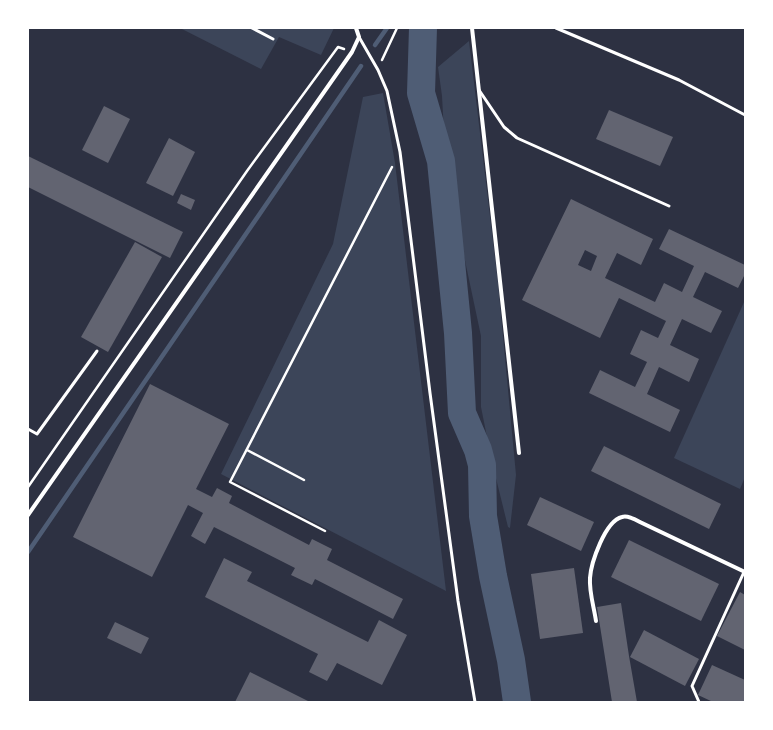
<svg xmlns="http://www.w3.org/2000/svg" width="773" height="730" font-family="Lora,serif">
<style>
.green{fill:#3c4559}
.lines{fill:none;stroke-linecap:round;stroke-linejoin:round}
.stream{stroke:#4f5d75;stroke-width:4.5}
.river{stroke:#4f5d75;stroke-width:28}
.building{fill:#626471;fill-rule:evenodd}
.path{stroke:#fff;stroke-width:2.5}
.service{stroke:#fff;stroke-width:3}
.minor{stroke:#fff;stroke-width:4}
</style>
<rect width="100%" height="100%" fill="#2d3142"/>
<g class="green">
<polygon points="180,28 253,28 258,31 260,28 334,28 321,55 279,37 261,69"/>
<polygon points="469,41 498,283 516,475 510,528 508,527 492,462 481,407 481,336 457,223 445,151 442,96 438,67"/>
<polygon points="383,93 395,163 446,591 221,474 333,244 363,97"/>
<polygon points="745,300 745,477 740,489 674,458"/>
</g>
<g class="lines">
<g class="stream">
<polyline points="375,45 387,28"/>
<polyline points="28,552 361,66"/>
</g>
<polyline class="river" points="423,28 421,93 441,161 458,333 462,413 478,450 482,465 483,516 493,576 511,660 517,702"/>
</g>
<g class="building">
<polygon points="104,106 130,119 108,163 82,150"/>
<polygon points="609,110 673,137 660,166 596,139"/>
<polygon points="169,138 195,152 173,196 146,183"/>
<polygon points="28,156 183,232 170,258 28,187"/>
<polygon points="181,194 195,200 191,210 177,203"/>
<path d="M571 199 653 239 641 265 617 253 605 278 655 302 664 283 682 292 694 266 659 249 669 229 745 265V274L738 288 705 272 693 297 722 311 711 333 682 319 670 345 699 359 689 382 659 367 647 394 680 410 670 432 589 393 600 370 635 387 647 362 630 354 641 330 658 338 666 321 619 298 600 338 522 300ZM585 250 597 256 591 271 578 265Z"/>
<polygon points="135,242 162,257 108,352 81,337"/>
<polygon points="150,384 229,424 196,489 212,497 217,488 232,496 229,503 309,545 312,539 332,549 327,560 403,599 393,619 315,579 312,585 291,575 295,568 214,527 205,544 191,536 203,513 188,505 152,577 73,537"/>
<polygon points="604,446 721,504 709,529 591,471"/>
<polygon points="540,497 594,522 581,551 527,525"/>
<polygon points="629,540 719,584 701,621 611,577"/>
<polygon points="224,558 252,572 247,581 368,642 379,620 407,635 382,685 337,663 327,681 309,672 318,654 205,597"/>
<polygon points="574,568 583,633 540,639 531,574"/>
<polygon points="740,592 745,595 745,650 717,636"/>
<polygon points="621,603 629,656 637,702 612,702 597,607"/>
<polygon points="115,622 149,638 141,654 107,638"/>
<polygon points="644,630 699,659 685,686 630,657"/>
<polygon points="712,665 745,680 745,702 713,702 698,695"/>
<polygon points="250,672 310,702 235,702"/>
</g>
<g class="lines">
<g class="path">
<polyline points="382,60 397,28"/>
<polyline points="247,450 304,480"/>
<polyline points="28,487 247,171 338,47 344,49"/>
<polyline points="325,531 230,482 392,167"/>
</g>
<g class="service">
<polyline points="252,28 273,39"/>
<polyline points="556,28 679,80 745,115"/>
<polyline points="359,37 378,70 387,91 400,152 430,393 458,601 475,702"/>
<polyline points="479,90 504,127 517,138 669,206"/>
<polyline points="28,429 37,434 97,351"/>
<polyline points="699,702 692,686 744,572"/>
</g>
<g class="minor">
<polyline points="472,28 519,453"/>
<polyline points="28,515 352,52 359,37 356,28"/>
<path d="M596 621C594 607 589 592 590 578 591 563 605 521 622 517 628 515 636 520 642 523L745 572"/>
</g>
</g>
<rect width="773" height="730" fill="none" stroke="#ffffff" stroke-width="58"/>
</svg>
